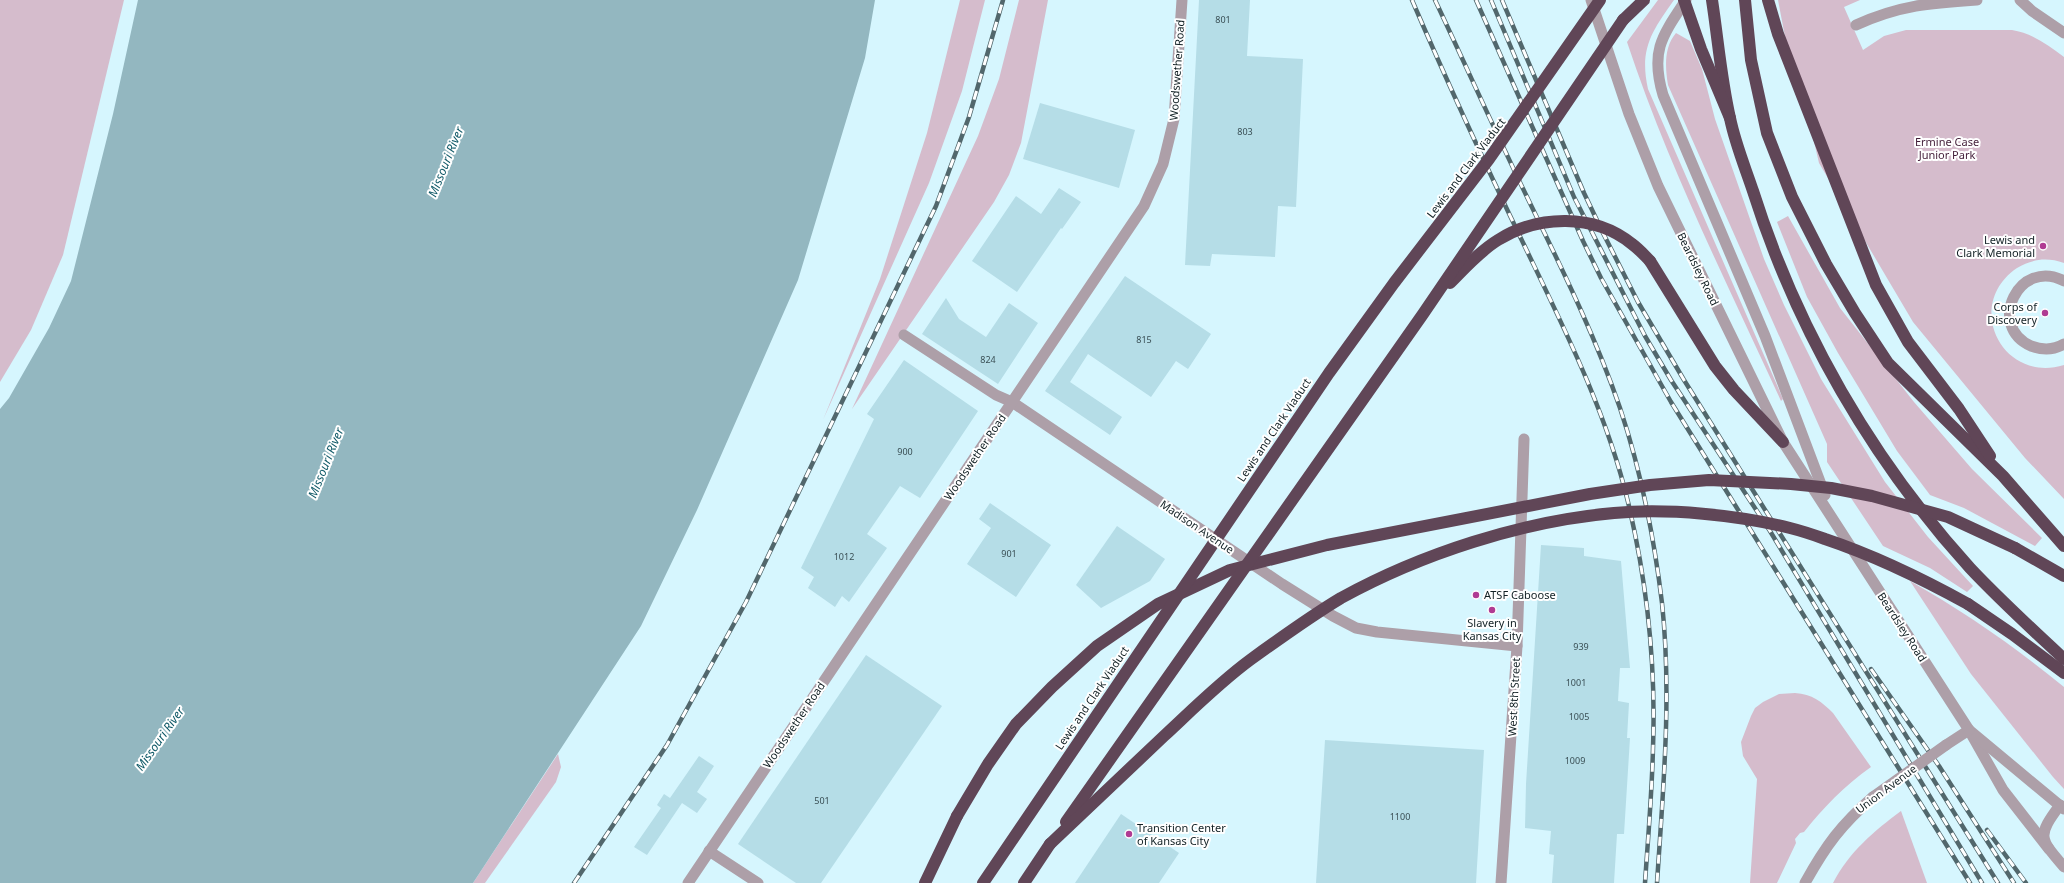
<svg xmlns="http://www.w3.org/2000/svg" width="2064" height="883" font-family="'Noto Sans',sans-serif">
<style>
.green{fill:#d5bccc}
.water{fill:#93b7c0}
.building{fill:#b5dde7}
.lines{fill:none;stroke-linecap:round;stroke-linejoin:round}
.minor{stroke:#ad9fa8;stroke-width:11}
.tertiary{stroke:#ad9fa8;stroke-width:11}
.motorway{stroke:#604657;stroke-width:12}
.rail-casing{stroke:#52676c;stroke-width:4.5}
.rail{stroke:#fff;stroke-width:3;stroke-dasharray:9;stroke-linecap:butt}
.tertiary-bridge{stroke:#ad9fa8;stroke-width:11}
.motorway-bridge{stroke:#604657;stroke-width:12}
.poi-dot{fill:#b03b93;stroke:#fff;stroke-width:1.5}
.labels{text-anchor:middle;stroke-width:4;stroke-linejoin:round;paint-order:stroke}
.number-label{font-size:9px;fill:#3a4f55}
.street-label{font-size:11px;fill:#112024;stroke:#fff}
.park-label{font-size:11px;fill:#421d38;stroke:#fff}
.poi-label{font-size:11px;fill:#112024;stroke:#fff;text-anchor:end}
.water-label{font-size:12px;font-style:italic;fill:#0f5967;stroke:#fff}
</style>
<rect width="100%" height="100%" fill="#d6f6fe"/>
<g class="green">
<polygon points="0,0 124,0 63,255 31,330 0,382"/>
<polygon points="960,0 985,0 962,91 929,183 823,420 880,279 927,133"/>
<polygon points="1019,0 1048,0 1021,143 1009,175 994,202 852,409 978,136 999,79"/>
<path d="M1658 0H1674C1652 31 1639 49 1648 89L1783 399 1781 401C1727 283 1668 166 1627 42Z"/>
<path d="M1778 0H1860L1844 7 1863 50 1884 36 1906 30H2012C2032 33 2048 45 2064 57V263C2047 257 2032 259 2017 268 1963 305 2002 384 2064 365V499L2025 458 1913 322 1819 163 1803 95 1786 42Z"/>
<path d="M1676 33 1690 41 1702 69 1715 119 1764 259 1784 305 1821 379 1885 482 1928 537 1973 586 1967 592 1930 568 1883 546 1827 462V444L1668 85C1665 67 1664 47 1676 33Z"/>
<polygon points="1788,216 1840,308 1914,402 1972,469 2042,538 2035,546 1964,508 1930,495 1897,451 1838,353 1807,297 1777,222"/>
<path d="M1910 581C1965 612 2015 647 2064 687V789L2053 777 1971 674Z"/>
<path d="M1795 693C1812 694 1822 702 1833 713L1871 767C1845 785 1823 808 1804 832L1800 833 1795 839 1796 843 1777 883H1750L1757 779 1743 756 1741 742 1751 716 1755 708 1763 702 1779 694Z"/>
<polygon points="558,754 561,767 556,782 485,883 473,883"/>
<path d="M1901 811 1927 883H1833C1849 852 1874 831 1901 811Z"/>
</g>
<polygon class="water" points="138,0 875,0 865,58 798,280 697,510 641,626 473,883 0,883 0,409 9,398 49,328 71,281 113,114"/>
<g class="building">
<polygon points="1199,0 1250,0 1247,56 1303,59 1296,207 1278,206 1275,257 1212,254 1210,266 1185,265"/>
<polygon points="1040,103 1135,130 1119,188 1023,159"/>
<polygon points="1059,188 1081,202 1062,229 1061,228 1017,292 972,261 1016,196 1041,214"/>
<polygon points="1125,276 1211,334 1188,369 1176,361 1151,397 1088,354 1070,382 1122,417 1110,435 1045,391"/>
<polygon points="946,298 959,319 986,337 1009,303 1038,323 998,384 922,334"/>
<polygon points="904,360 978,411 920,498 900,486 867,534 887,548 849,602 842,596 835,607 808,588 814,577 801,568 874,419 867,414"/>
<polygon points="990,503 1051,545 1016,597 967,564 991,528 979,519"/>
<polygon points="1117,526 1165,559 1150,581 1101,608 1076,585"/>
<polygon points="1541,545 1584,548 1584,556 1621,561 1630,668 1620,668 1618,701 1629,703 1627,738 1630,738 1624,834 1617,834 1614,883 1552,883 1554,855 1549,854 1551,831 1525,828 1526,784"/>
<polygon points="866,655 942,706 821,883 796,883 738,844"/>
<polygon points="1325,740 1484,750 1476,883 1316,883"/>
<polygon points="699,756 714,766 697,792 707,799 697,813 682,803 647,855 634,847 661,808 657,805 664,794 670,798"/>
<polygon points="1121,814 1179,853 1159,883 1075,883"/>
</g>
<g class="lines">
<g class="minor">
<path d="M1856 25C1900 5 1931 3 1977 0"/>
<path d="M2064 281C2019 257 1986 326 2031 346 2042 350 2054 350 2064 344"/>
<polyline points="904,335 996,395 1012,402 1282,584 1333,616 1356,628 1377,632 1517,646"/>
<polyline points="1969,730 2003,790 2049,849"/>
<path d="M2060 805C2037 836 2039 838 2064 867"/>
<polyline points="709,851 758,883"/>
<polyline points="1501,883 1517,646 1524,439"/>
</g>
<g class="tertiary">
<polyline points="1591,0 1629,114 1658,186 1783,442 1969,730 2064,809"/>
<path d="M1686 0C1662 36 1650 51 1663 95L1765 336 1825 495"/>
<polyline points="2020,0 2032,11 2064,33"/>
<polyline points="1946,745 1969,730"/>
<polyline points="688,883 1144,206 1163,164 1174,119 1182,0"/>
<path d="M1805 883C1826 845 1841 825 1873 797"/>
</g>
<g class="motorway">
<path d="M1712 0C1718 39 1721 79 1730 118 1735 143 1745 167 1753 191 1797 330 1872 460 1970 568 2000 600 2032 629 2064 659"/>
<polyline points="1745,0 1751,60 1767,133 1792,197 1826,264 1855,313 1888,363 2003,476 2064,546"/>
<polyline points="1768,0 1778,34 1876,285 1908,342 1959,409 1990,456"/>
<polyline points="1623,20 1644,0"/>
<polyline points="1650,261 1715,366 1734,390 1783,442"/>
<polyline points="2015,548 2064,576"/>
<polyline points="1968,604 2012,634 2064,673"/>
<polyline points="925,883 957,816"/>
<polyline points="1024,883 1050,844"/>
</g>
<defs>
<g id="rail">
<path d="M1412 0C1448 84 1487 168 1527 251 1566 332 1607 414 1628 502 1647 582 1656 665 1653 748 1652 793 1648 838 1645 883"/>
<path d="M1435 0C1466 66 1496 133 1528 199 1561 267 1595 335 1620 408 1641 471 1654 537 1662 603 1672 696 1663 790 1657 883"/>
<polyline points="1476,0 1583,241 1601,278 1671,402 1970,883"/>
<polyline points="1491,0 1574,197 1645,336 1671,380 1770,531 1982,883"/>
<polyline points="1502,0 1584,193 1603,233 1638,302 1684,380 1998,883"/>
<polyline points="1871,669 1939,766 2014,883"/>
<polyline points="1987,830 2026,883"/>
<polyline points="574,883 667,745 746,602 936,206 969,117 1003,0"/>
</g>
</defs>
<use href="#rail" class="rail-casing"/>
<use href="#rail" class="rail"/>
<polyline class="tertiary-bridge" points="1873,797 1946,745"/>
<g class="motorway-bridge">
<polyline points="1684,0 1701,49 1730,118"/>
<path d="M1450 283C1465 268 1480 251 1498 240 1538 215 1594 213 1632 244 1639 249 1644 255 1650 261"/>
<polyline points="957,816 988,764 1016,724 1052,687 1097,646 1158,604 1230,570 1327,545 1590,494 1650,485 1709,480 1791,484 1831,488 1872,496 1948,517 2015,548"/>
<polyline points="1066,822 1423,314 1623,20"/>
<path d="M1050 844C1088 808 1126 772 1164 736 1192 710 1220 682 1250 660 1279 639 1311 616 1341 598 1421 554 1522 521 1614 513 1668 508 1738 515 1790 528 1802 531 1814 535 1825 539 1876 556 1921 578 1968 604"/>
<polyline points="983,883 1329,373 1394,283 1489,159 1600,0"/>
</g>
</g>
<g class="poi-dot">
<circle cx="2043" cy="246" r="4"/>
<circle cx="2045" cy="313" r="4"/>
<circle cx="1476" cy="595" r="4"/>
<circle cx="1492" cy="610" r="4"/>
<circle cx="1129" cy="834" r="4"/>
</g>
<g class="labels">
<g class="number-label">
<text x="1223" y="23">801</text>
<text x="1245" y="135">803</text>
<text x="1144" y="343">815</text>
<text x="988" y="363">824</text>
<text x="905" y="455">900</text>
<text x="1009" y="557">901</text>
<text x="844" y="560">1012</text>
<text x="1581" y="650">939</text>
<text x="1576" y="686">1001</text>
<text x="1579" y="720">1005</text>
<text x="1575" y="764">1009</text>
<text x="822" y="804">501</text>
<text x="1400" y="820">1100</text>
</g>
<g class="street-label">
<text transform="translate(1177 70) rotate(-86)" y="4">Woodswether Road</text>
<text transform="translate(1466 168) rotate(-53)" y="4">Lewis and Clark Viaduct</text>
<text transform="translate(1698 269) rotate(64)" y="4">Beardsley Road</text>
<text transform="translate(1274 430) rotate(-56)" y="4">Lewis and Clark Viaduct</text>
<text transform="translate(975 457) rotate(-56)" y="4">Woodswether Road</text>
<text transform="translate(1197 527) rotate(34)" y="4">Madison Avenue</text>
<text transform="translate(1902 627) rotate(57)" y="4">Beardsley Road</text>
<text transform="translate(1514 697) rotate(-87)" y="4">West 8th Street</text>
<text transform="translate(1092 698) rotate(-56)" y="4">Lewis and Clark Viaduct</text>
<text transform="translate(794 725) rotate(-56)" y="4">Woodswether Road</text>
<text transform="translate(1886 789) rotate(-37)" y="4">Union Avenue</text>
</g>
<g class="park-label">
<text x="1947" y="146">Ermine Case<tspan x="1947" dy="13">Junior Park</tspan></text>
</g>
<g class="poi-label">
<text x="2035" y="244">Lewis and<tspan x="2035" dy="13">Clark Memorial</tspan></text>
<text x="2037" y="311">Corps of<tspan x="2037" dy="13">Discovery</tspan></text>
<text x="1484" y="599" text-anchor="start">ATSF Caboose</text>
<text x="1492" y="627" text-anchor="middle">Slavery in<tspan x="1492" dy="13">Kansas City</tspan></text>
<text x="1137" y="832" text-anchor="start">Transition Center<tspan x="1137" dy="13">of Kansas City</tspan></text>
</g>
<g class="water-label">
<text transform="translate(446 162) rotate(-68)" y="4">Missouri River</text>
<text transform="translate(326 463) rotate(-68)" y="4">Missouri River</text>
<text transform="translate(160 739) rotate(-55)" y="4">Missouri River</text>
</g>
</g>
</svg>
